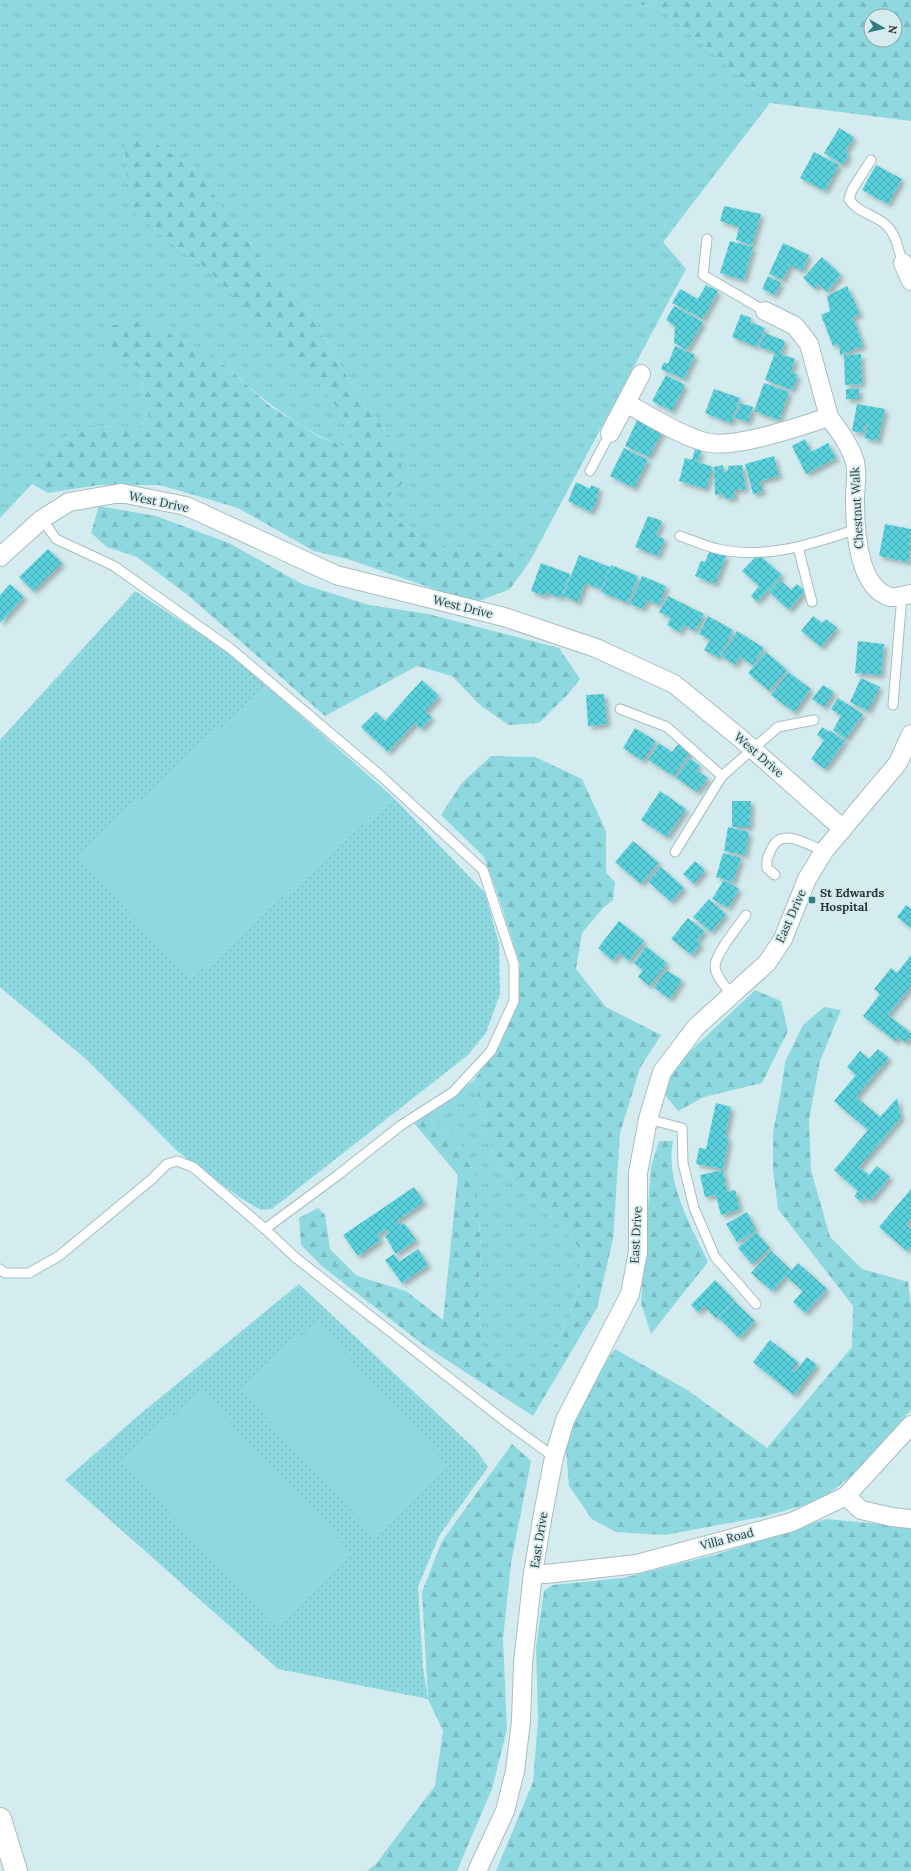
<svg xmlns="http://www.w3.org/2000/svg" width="911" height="1871" font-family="Lora,serif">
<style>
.grass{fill:url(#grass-tufts)}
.forest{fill:url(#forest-firs);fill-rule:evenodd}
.park{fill:url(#park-dots)}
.pitch{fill:#8ed8e0}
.building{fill:url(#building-cross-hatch);filter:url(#shadow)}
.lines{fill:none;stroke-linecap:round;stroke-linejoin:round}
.lane-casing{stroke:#a6bec0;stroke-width:11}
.street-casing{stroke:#a6bec0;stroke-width:20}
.highway-casing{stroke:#a6bec0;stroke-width:24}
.lane{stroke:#fff;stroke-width:9}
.street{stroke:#fff;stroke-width:18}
.highway{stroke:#fff;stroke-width:22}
.poi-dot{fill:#337c83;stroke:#d4ecef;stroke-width:1.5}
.labels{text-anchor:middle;stroke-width:3.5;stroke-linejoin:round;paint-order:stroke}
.street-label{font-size:12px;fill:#2d3738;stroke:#d4ecef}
.poi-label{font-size:12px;font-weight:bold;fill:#2d3738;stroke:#d4ecef;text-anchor:start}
</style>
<defs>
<pattern id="grass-tufts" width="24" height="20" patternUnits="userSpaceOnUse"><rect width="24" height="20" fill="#8ed8e0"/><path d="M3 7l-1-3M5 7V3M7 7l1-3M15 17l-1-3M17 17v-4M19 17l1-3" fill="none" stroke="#7bbac1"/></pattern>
<pattern id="forest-firs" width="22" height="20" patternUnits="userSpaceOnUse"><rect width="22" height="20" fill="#8ed8e0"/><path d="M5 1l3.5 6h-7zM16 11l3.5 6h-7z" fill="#7bbac1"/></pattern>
<pattern id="park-dots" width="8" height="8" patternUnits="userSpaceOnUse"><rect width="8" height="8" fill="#8ed8e0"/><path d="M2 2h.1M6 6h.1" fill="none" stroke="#7bbac1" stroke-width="1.8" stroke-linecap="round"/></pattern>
<pattern id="building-cross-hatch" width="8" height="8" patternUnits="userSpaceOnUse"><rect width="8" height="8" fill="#59d1dd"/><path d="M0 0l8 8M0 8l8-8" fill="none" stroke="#4aaab4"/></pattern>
<filter id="shadow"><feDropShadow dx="3.5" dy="3.5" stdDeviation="2" flood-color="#0004"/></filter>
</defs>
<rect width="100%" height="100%" fill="#d4ecef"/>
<g class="grass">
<path d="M0 0H619L662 9 770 103 663 242 686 269 530 561C521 557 505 547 496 546 489 545 482 549 475 549 434 550 407 534 383 502L395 445 346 375 302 301 280 285 243 233 154 230 209 271 283 345 323 387 354 433 345 447C291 426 257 394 215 357L138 366 149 417 137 427 81 426 52 447 32 484 0 518Z"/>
<polygon points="474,1080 495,1162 570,1236 582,1252 577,1294 558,1341 541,1368 504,1368 483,1353 478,1303 481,1248 477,1190 469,1156 458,1141 424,1114"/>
</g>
<g class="forest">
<path d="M619 0H911V121L770 103 662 9ZM871 16H895V40H871Z"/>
<path d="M142 135 192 167 243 233 280 285 302 301 346 375 395 445 406 480 383 502C407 534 434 550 475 549 482 549 489 545 496 546 505 547 521 557 530 561L510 589 474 603 351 560 314 551 238 508 160 485H99L48 493 32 484 52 447 81 426 137 427 149 417 138 366 106 358V327L140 319 215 357 271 407 320 437 345 447 354 433 323 387 209 271 154 230 130 209 124 139Z"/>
<polygon points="99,506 156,516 229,543 302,584 369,605 428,614 559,648 580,679 569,693 539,723 509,725 481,706 452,676 417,666 325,716 189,596 137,557 107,547 91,533"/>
<polygon points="491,756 535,757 582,779 606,831 606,873 615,882 613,900 603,908 582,933 576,969 606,1007 661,1035 640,1068 620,1133 613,1239 597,1308 533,1416 425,1346 323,1267 301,1245 299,1218 318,1208 325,1215 330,1249 357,1276 406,1291 443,1320 458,1175 413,1122 424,1114 458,1141 469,1156 477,1190 481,1248 478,1303 483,1353 504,1368 541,1368 558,1341 577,1294 582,1252 570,1236 495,1162 474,1080 497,1047 512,1007 520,965 499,898 484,857 441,815 462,783"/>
<polygon points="755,990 781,1001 788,1031 762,1083 704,1097 678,1111 661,1090 682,1059"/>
<polygon points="824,1007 841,1010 820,1061 809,1120 811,1170 830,1237 862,1269 908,1282 911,1305 911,1410 867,1464 819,1501 766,1516 665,1535 616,1532 592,1519 569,1486 565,1436 600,1370 615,1349 689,1391 767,1448 852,1347 853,1306 778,1209 773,1169 773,1132 780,1097 785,1062 803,1025"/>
<path d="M659 1141H673C665 1182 691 1226 708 1262L651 1334 641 1303 651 1167Z"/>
<polygon points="512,1444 531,1461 511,1563 503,1639 507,1729 492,1789 457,1871 367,1871 376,1864 435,1786 443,1731 428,1699 422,1592 442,1541"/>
<polygon points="826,1519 911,1527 911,1871 496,1871 533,1782 538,1720 536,1647 544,1591 553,1585 623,1578 718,1554"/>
</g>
<g class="park">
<polygon points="135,591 222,648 267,686 78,857 191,979 393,797 485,893 499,944 500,994 486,1033 468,1055 272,1209 261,1210 239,1197 177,1151 87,1060 0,987 0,740"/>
<polygon points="299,1284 476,1450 488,1467 439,1536 418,1587 423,1668 428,1699 278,1669 65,1480 139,1415"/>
</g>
<g class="pitch">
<polygon points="267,686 393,797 191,979 77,857"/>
<polygon points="316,1321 449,1466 374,1536 241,1390"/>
<polygon points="200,1390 352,1553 274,1626 122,1462"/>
</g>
<g class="building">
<polygon points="839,128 854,137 845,152 849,154 843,165 824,153"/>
<polygon points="814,152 839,165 825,191 800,178"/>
<polygon points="876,165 902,179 888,204 862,190"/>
<polygon points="724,206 761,214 752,245 736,240 739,227 720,221"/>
<polygon points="730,241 753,247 744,280 720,273"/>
<polygon points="783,243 809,255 802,271 790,265 783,280 769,274"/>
<polygon points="822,257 841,275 827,292 819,284 815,289 803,278"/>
<polygon points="768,276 781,283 775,295 762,289"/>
<polygon points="706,285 718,291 703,319 672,303 680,289 698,299"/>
<polygon points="847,286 860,314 853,317 863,346 840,355 839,344 833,346 821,315 830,311 827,296"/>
<polygon points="674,306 703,322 687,350 674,343 675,326 666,320"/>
<polygon points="741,314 751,318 750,322 765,328 757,347 732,337"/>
<polygon points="765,333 785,341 781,354 795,359 791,372 798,375 792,390 765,380 775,352 759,347"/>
<polygon points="675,346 695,355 684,379 661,369 664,362 668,364"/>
<polygon points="861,354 862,384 845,385 844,355"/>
<polygon points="666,375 685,385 672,411 652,401"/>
<polygon points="764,383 789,392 779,420 754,411"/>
<polygon points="859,388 859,399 846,399 846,389"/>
<polygon points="714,389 740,398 731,423 705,413"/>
<polygon points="740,403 753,407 748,422 735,418"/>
<polygon points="857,404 885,409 878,441 864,438 868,425 865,425 863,433 852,431"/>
<polygon points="638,418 663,430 649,457 625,446"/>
<polygon points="805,439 811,452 828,443 836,458 806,474 792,446"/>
<polygon points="624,448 648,460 634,488 610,476"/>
<polygon points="695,449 701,451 698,462 713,467 706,489 679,481 685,458 692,460"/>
<polygon points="774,456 779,476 760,481 763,492 753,494 745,464"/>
<polygon points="723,465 724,472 728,471 728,466 742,465 746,489 734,490 735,498 725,499 724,494 715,495 714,467"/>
<polygon points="576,482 590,489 591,485 600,489 596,497 598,498 591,512 568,501"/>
<polygon points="648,516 662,521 656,536 665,539 658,556 635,547"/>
<polygon points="885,524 911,529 909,562 879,556"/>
<polygon points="48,549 62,563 33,591 19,577"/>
<polygon points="710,550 726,556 715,584 695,576 701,561 705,562"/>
<polygon points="758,554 782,575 757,602 751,596 759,586 742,571"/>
<polygon points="579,555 610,567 601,589 585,583 578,602 563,596"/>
<polygon points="541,563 570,574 561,598 546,592 545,596 531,591"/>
<polygon points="611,565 638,576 628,603 601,592"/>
<polygon points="642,576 666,586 659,605 647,600 643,609 630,604"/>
<polygon points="780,580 791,590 797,584 805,591 789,610 769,592"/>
<polygon points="10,584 24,597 0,623 0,595"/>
<polygon points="668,596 704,614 695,631 684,625 680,632 667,625 671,618 659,612"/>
<polygon points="708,616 733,630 719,658 704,650 710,640 699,634"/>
<polygon points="813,616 822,623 826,619 837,628 821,647 801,631"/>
<polygon points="737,631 764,648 753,665 740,657 735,665 721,656"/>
<polygon points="858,641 884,644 881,675 855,673"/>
<polygon points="766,652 787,670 769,691 748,673"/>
<polygon points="788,672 811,689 794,712 771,695"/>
<polygon points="861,678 880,687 868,711 850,702"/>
<polygon points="422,680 439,696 425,712 432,717 421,729 415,723 388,752 361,727 376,712 385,721"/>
<polygon points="823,685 834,692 824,707 812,699"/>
<polygon points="604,694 607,724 588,726 586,695"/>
<polygon points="838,698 863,714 846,739 833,730 841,716 831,709"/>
<polygon points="822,727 829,732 830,730 845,741 825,769 811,759 824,740 817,735"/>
<polygon points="635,728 656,741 643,761 623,748"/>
<polygon points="659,743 672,752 679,743 691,751 674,776 648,760"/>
<polygon points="690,758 700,766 696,770 708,778 697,792 676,778"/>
<polygon points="660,791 686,809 667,837 641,820"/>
<polygon points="732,801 751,801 750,827 732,827"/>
<polygon points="728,827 749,832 745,855 724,851"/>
<polygon points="633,841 659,863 641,884 615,862"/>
<polygon points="723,853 741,858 733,882 716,877"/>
<polygon points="695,861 705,870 694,884 683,874"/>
<polygon points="661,867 684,888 671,902 648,881"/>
<polygon points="724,880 739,889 728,908 712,899"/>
<polygon points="709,899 726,914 711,932 693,917"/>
<polygon points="906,905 911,909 911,928 897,917"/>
<polygon points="688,918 705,931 697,941 701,944 692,955 671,939"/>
<polygon points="619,921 644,941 629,961 619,953 613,961 598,948"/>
<polygon points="646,946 667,963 650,986 638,977 643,970 634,963"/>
<polygon points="911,955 911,986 888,1015 911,1033 911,1037 906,1043 899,1037 895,1041 863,1016 880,994 874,989 891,968 897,973"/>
<polygon points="666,970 682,980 670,999 654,988"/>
<polygon points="878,1049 889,1058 856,1097 880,1117 897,1098 901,1118 859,1167 869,1175 877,1166 890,1177 870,1201 865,1197 861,1202 854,1196 858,1191 834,1170 868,1130 834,1101 856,1075 847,1067 860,1051 869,1059"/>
<polygon points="716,1103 731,1107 725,1137 729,1138 723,1169 696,1164 699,1148 706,1149"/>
<polygon points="723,1170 727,1192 735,1190 740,1209 721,1215 716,1195 705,1197 700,1175"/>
<polygon points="414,1187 424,1202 397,1221 400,1225 404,1223 416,1240 396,1254 385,1236 389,1233 386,1229 377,1235 381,1240 358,1256 343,1235"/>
<polygon points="911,1189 911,1218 906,1225 911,1229 911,1247 907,1251 879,1227"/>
<polygon points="747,1212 756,1230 737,1242 726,1224"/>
<polygon points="756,1232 770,1248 752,1264 738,1248"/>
<polygon points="418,1249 428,1265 402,1283 385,1260 394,1254 399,1262"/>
<polygon points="771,1251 791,1270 772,1291 751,1273"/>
<polygon points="798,1263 827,1289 805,1313 793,1302 803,1291 786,1276"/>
<polygon points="715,1280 734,1300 716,1318 704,1306 698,1312 691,1305"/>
<polygon points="734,1301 755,1321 739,1338 718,1317"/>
<polygon points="770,1340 798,1362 792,1370 795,1372 807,1357 817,1365 794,1395 753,1362"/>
</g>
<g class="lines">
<defs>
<g id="lane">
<path d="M871 160 852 190 849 199C857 213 877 215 887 226 897 235 898 251 903 263"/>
<polyline points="707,239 703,275 765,311"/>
<polyline points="590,471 610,433"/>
<polyline points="42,519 56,539 114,566 231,649 381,776 483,870 514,964 514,1001 491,1051 453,1092 400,1126 338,1175 265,1229 296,1258 502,1419 554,1457"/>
<path d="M680 536C692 540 705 546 718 549 765 560 813 544 857 529"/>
<polyline points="798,547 812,602"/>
<polyline points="893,705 902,595"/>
<polyline points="620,709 667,727 722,776"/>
<polyline points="675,852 722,776 778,727 814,720"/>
<path d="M775 875 767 868C766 860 768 856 772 848 782 827 808 845 824 851"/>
<path d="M732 995C726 987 715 976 715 966 716 952 738 927 746 915"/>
<polyline points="648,1119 682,1128 683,1163 694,1208 715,1257 756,1304"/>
<polyline points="0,1269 5,1273 29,1273 59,1256 152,1179 167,1164 177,1161 193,1167 265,1229"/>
</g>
<g id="street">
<polyline points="903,263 911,281"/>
<polyline points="765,311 795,326 809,344 829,417"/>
<path d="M626 403C652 417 677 434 705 442 733 450 801 426 829 417 839 431 850 445 855 462 858 475 855 486 855 499 855 527 857 587 890 597 895 598 905 595 911 594"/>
<polyline points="610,433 641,374"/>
<polyline points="0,557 42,519 69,502 121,493 186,506 336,575 504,617 596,648 674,684 740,738 843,829"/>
<polyline points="846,1496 911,1425"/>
<polyline points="533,1573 546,1574 637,1564 792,1522 846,1496 861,1510 892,1517 911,1519"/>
<polyline points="477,1871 505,1811 515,1771 521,1721 523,1663 533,1573 543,1514 554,1457 565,1420 630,1294 638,1252 638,1173 648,1119 662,1072 696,1027 767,963 783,939 807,879 824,851 898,763 911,734"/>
</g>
<polyline id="highway" points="0,1819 16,1871"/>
</defs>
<use href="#lane" class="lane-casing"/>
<use href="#street" class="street-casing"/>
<use href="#highway" class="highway-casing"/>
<use href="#lane" class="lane"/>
<use href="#street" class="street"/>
<use href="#highway" class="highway"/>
</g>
<rect class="poi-dot" x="808" y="896" width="8" height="8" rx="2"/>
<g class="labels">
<g class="street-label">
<text transform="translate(159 502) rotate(12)" y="4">West Drive</text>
<text transform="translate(857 508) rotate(-93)" y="4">Chestnut Walk</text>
<text transform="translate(463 607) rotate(14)" y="4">West Drive</text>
<text transform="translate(759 755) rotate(41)" y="4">West Drive</text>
<text transform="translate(791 916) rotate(-66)" y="4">East Drive</text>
<text transform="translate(636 1235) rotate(-87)" y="4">East Drive</text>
<text transform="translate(727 1539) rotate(-15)" y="4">Villa Road</text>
<text transform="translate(539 1540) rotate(-81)" y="4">East Drive</text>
</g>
<g class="poi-label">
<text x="820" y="897">St Edwards<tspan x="820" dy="14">Hospital</tspan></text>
</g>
</g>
<g transform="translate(883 28) rotate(98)"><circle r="19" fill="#d4ecef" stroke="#91a4a6"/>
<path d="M0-3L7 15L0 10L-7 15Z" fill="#337c83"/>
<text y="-6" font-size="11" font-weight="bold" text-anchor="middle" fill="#2d3738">N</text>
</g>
</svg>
